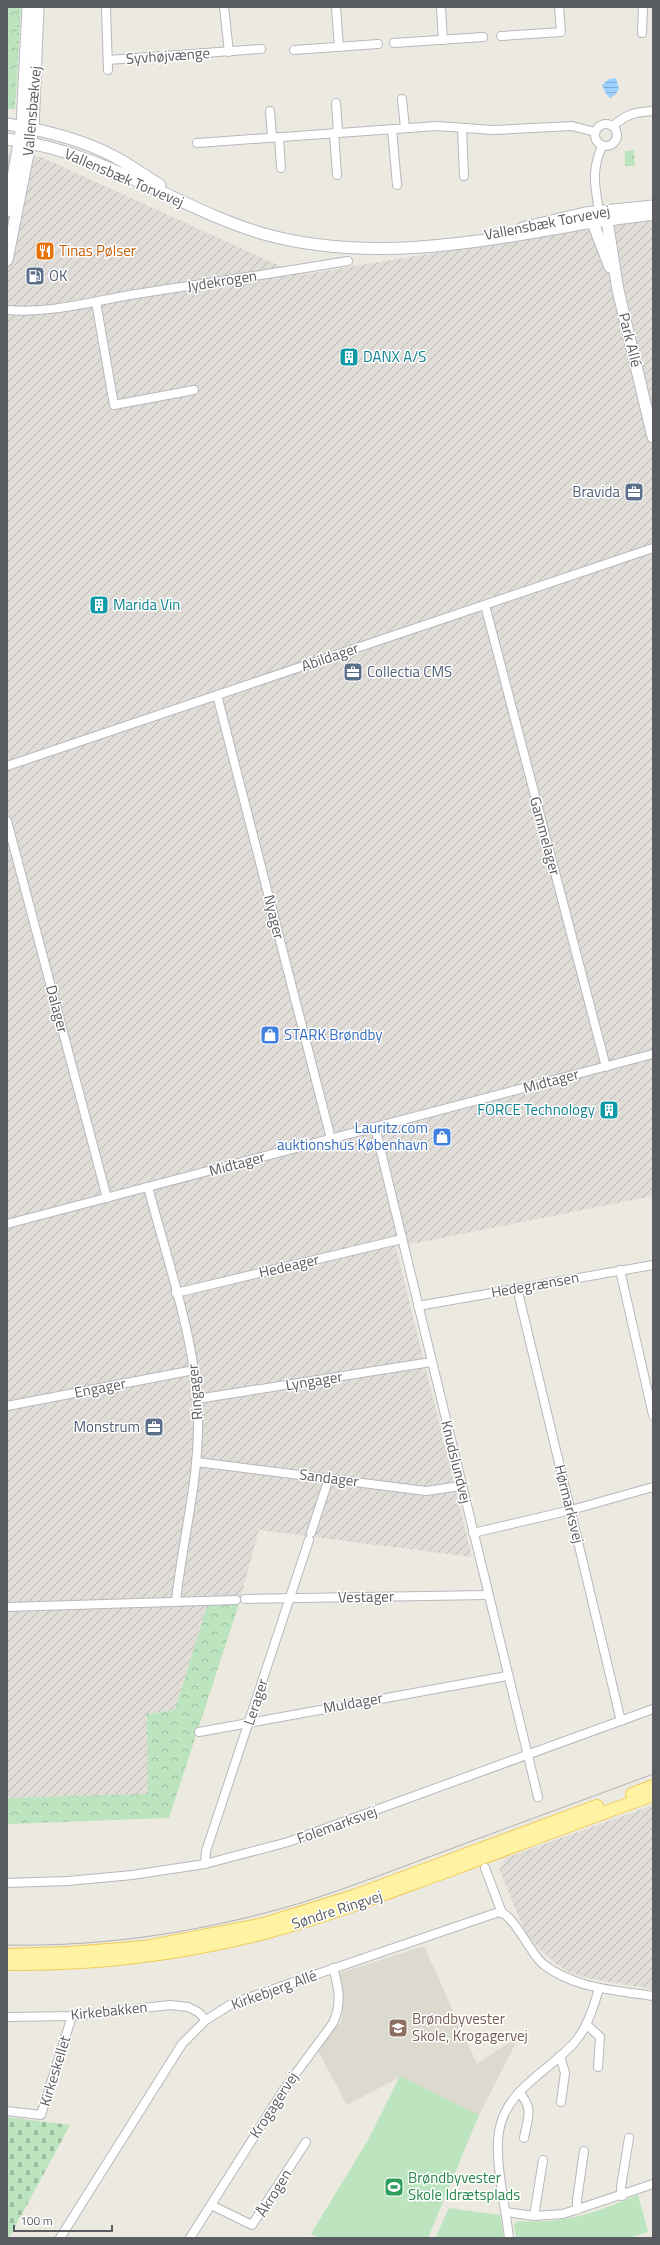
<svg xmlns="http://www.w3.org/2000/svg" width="660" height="2245" font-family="'Titillium Web',sans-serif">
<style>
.industrial{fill:url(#industrial-furrows)}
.education{fill:#dcd9cf}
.grass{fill:url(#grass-dots)}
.forest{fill:url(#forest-crowns)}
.cemetery{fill:url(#cemetery-stones)}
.garden{fill:#bce4be}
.water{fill:url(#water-rules)}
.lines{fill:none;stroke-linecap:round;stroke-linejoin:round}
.street-casing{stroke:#b6b8bd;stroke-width:10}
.secondary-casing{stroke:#b6babf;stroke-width:13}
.primary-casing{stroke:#f1ca55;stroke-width:14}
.street{stroke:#fff;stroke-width:8}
.secondary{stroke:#fff;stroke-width:11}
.primary{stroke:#fff3a3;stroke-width:12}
.tram{stroke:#b2b3b3;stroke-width:1}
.labels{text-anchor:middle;stroke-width:3;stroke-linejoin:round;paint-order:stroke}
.street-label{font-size:15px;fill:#595d62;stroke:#fff}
.food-label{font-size:15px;fill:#c56008;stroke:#fff;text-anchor:start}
.service-label{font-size:15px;fill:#4e5e75;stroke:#fff;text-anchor:start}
.culture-label{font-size:15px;fill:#0d838f;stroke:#fff;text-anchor:start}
.shop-label{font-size:15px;fill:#366cbe;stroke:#fff;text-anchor:start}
.education-label{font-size:15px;fill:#785e54;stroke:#fff;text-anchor:start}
.leisure-label{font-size:15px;fill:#27864d;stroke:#fff;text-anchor:start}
</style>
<defs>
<pattern id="industrial-furrows" width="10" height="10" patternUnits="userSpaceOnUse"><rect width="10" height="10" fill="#e0ddd8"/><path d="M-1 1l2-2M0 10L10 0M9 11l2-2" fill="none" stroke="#b9b6b3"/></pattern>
<pattern id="grass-dots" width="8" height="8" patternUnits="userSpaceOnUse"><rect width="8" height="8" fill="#bce4be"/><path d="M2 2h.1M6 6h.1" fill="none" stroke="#9cbc9e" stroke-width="1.8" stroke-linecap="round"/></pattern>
<pattern id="forest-crowns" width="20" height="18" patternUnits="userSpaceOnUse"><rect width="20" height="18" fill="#bce4be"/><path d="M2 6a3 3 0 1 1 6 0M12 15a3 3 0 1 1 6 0" fill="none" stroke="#9cbc9e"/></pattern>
<pattern id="cemetery-stones" width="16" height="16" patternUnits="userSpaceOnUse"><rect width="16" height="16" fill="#bce4be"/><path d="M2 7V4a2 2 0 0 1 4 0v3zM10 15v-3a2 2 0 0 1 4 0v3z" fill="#9cbc9e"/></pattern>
<pattern id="water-rules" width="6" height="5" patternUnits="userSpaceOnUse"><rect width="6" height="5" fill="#9ed1ff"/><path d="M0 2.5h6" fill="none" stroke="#84add2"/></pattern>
</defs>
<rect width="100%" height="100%" fill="#eceae0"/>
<g class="industrial">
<polygon points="7,153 41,157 300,275 653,217 653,1196 396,1247 472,1557 259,1530 239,1604 207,1606 175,1710 147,1714 149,1795 7,1798"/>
<polygon points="653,1805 653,1989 596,1980 570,1973 555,1963 537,1947 524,1929 499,1869 506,1858"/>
</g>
<polygon class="education" points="424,1946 477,2064 520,2035 479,2115 400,2077 347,2105 317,2049 341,2022 343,1989 340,1973"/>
<polygon class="grass" points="7,7 21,7 16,97 11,107 7,108"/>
<g class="forest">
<polygon points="7,7 18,7 15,109 7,109"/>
<polygon points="634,150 635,166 625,166 625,151"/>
<polygon points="239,1604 169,1818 7,1824 7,1798 148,1794 147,1714 175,1710 207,1606"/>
</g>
<polygon class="cemetery" points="7,2117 70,2125 9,2238 7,2238"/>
<g class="garden">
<polygon points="400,2076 479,2115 428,2238 320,2238 311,2234 368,2140"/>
<path d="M638 2195 648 2232 629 2238H516L514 2225 517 2221C567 2224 593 2213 638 2195Z"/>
<polygon points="449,2208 500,2215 504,2238 435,2238"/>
</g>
<polygon class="water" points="616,78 619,89 615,95 610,98 606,94 602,85 609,79"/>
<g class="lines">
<defs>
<g id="street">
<polyline points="106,7 108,70"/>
<polyline points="224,7 229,52"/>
<polyline points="336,7 339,47"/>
<polyline points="441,7 443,40"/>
<polyline points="642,33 643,7"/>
<polyline points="501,36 561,32 559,7"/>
<polyline points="394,43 483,37"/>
<polyline points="294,50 378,44"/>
<polyline points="108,60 261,49"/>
<polyline points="402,99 405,128"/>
<polyline points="336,103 338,133"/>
<polyline points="270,111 272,137"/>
<circle cx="606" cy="135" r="11"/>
<path d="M613 126C626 114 636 112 653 111"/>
<polyline points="462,128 464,176"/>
<polyline points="392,129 397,185"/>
<polyline points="334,133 337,175"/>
<polyline points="279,137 281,168"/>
<polyline points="197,143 437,126 493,130 572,126 595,132"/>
<path d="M599 211C595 185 591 172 602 146"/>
<polyline points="96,302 114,405 194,390"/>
<path d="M7 310C50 314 93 301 136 294 206 283 277 273 348 261"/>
<polyline points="485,605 606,1067"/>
<polyline points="217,695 331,1139"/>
<polyline points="7,766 653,548"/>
<polyline points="7,821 107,1198"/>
<polyline points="375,1127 538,1797"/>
<path d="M148 1187C168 1264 200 1351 198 1430 197 1488 182 1544 176 1601"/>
<polyline points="7,1224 653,1054"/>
<polyline points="620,1270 653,1415"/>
<polyline points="517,1288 621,1721"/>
<polyline points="176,1293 402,1239"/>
<polyline points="418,1306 653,1265"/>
<polyline points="197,1399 431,1362"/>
<polyline points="7,1406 194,1370"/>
<polyline points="197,1462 426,1491 461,1486"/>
<polyline points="311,1533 329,1478"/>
<polyline points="473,1533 571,1510 653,1487"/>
<polyline points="245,1599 488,1595"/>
<polyline points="7,1607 236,1600"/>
<polyline points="199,1732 507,1676"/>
<polyline points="205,1864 206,1851 309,1540"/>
<polyline points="485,1868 502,1913"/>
<polyline points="7,1883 68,1881 132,1875 205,1864 288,1842 653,1709"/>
<polyline points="7,2017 72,2016 170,2005 188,2007 198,2012 206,2020"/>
<polyline points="586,2024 600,2037 598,2067"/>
<polyline points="560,2056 565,2073 561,2102"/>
<path d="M519 2092C534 2110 528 2116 524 2138"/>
<polyline points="7,2111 41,2115 72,2016"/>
<polyline points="622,2196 621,2187 629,2138"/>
<polyline points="211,2205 252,2225 306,2142"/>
<polyline points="577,2210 577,2200 584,2151"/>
<polyline points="506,2212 534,2216 563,2214 653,2184"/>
<polyline points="534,2216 543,2160"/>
<path d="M60 2238 182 2044 206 2020 233 2003 499 1912C514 1914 529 1952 543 1964 575 1989 615 1990 653 1996"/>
<path d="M190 2238 283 2091 333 2023C342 2004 339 1988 333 1968"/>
<path d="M509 2238C506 2209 494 2159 499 2132 505 2090 548 2072 574 2043 587 2029 594 2007 599 1988"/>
</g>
<g id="secondary">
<path d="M7 124C43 130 81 139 113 156 129 164 145 176 160 185"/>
<path d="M7 139C35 143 62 150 88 160 148 182 203 216 264 234 365 262 469 244 570 226 598 221 625 218 653 214"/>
<polyline points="7,211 22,126 28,7"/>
<polyline points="599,211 607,221 618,290 653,437"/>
<polyline points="598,216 595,222 595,228 610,267"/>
<polyline points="522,228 585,213 653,206"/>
<polyline points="7,260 33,129 38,7"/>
</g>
<g id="primary">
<polyline points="632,1794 653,1786"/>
<polyline points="7,1955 70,1953 145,1947 264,1924 354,1896 597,1806"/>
<path d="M7 1964C94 1965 184 1954 268 1932 331 1915 392 1891 453 1869 520 1844 586 1819 653 1795"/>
</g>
</defs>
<use href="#street" class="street-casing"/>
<use href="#secondary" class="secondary-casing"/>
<use href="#primary" class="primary-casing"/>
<use href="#street" class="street"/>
<use href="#secondary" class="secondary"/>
<use href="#primary" class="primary"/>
<path class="tram" d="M7 1945C107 1947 208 1931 304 1902 354 1886 404 1866 453 1848 520 1823 586 1799 653 1774"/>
</g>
<defs>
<symbol id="restaurant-square" viewBox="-11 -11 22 22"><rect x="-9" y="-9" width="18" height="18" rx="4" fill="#e8710a" stroke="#fff"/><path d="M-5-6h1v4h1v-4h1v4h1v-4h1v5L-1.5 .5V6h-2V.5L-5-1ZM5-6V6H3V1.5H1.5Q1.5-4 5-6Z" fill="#fff"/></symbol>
<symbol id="fuel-square" viewBox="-11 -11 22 22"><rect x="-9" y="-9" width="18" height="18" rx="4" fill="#5c6f8a" stroke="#fff"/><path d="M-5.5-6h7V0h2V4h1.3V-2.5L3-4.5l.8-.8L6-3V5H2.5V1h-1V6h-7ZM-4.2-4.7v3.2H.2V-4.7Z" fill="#fff"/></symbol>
<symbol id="building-square" viewBox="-11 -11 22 22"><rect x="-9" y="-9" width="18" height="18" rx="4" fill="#0f9aa8" stroke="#fff"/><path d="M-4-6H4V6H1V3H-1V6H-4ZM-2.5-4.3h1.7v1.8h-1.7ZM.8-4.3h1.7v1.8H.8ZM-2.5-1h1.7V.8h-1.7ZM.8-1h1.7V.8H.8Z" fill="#fff"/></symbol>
<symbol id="office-square" viewBox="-11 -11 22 22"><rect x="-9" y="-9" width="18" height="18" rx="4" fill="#5c6f8a" stroke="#fff"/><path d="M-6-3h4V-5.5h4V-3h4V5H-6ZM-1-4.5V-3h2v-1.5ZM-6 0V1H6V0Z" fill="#fff"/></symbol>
<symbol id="shop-square" viewBox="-11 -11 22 22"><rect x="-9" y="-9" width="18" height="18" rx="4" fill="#3f7fe0" stroke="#fff"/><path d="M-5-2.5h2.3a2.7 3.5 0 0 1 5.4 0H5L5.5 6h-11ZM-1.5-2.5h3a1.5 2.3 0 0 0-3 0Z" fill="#fff"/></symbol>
<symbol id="school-square" viewBox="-11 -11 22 22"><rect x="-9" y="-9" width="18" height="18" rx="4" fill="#8d6e63" stroke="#fff"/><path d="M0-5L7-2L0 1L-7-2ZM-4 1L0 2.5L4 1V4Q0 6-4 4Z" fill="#fff"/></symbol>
<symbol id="stadium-square" viewBox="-11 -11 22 22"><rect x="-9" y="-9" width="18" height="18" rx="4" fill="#2e9e5b" stroke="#fff"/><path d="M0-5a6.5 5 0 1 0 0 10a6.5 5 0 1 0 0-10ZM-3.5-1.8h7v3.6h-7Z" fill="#fff"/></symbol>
</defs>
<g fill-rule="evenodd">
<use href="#restaurant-square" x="34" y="240" width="22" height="22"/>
<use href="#fuel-square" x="24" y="265" width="22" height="22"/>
<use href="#building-square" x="338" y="346" width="22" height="22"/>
<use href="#office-square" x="623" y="481" width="22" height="22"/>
<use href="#building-square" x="88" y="594" width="22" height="22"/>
<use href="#office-square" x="342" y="661" width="22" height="22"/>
<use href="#shop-square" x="259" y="1024" width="22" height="22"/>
<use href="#building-square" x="598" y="1099" width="22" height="22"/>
<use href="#shop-square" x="431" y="1126" width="22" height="22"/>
<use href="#office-square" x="143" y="1416" width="22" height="22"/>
<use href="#school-square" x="387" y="2017" width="22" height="22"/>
<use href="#stadium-square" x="383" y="2176" width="22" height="22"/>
</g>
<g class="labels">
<g class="street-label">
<text transform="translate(168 56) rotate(-4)" y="5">Syvhøjvænge</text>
<text transform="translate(32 111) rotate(-85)" y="5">Vallensbækvej</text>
<text transform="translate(124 178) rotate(23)" y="5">Vallensbæk Torvevej</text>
<text transform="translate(547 223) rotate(-11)" y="5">Vallensbæk Torvevej</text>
<text transform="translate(222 281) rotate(-9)" y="5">Jydekrogen</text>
<text transform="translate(630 340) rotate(76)" y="5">Park Allé</text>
<text transform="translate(330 657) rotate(-19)" y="5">Abildager</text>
<text transform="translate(545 836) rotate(75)" y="5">Gammelager</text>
<text transform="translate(274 917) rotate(76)" y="5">Nyager</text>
<text transform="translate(57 1009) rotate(75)" y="5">Dalager</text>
<text transform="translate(551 1081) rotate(-15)" y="5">Midtager</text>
<text transform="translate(237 1164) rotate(-15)" y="5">Midtager</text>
<text transform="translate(289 1266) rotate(-13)" y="5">Hedeager</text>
<text transform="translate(535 1285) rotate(-10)" y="5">Hedegrænsen</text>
<text transform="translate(314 1381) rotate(-9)" y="5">Lyngager</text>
<text transform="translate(100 1388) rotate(-11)" y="5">Engager</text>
<text transform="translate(195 1392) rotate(-95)" y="5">Ringager</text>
<text transform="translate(456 1462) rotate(76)" y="5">Knudslundvej</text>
<text transform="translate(329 1478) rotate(7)" y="5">Sandager</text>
<text transform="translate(569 1504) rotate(76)" y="5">Hørmarksvej</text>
<text transform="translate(366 1597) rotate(-1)" y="5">Vestager</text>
<text transform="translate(256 1702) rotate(-72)" y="5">Lerager</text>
<text transform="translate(353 1703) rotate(-10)" y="5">Muldager</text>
<text transform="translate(337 1825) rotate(-20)" y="5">Folemarksvej</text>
<text transform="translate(337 1910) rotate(-18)" y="5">Søndre Ringvej</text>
<text transform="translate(274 1990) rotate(-20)" y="5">Kirkebjerg Allé</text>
<text transform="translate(109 2011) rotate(-6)" y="5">Kirkebakken</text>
<text transform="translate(55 2071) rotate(-73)" y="5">Kirkeskellet</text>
<text transform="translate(274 2105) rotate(-57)" y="5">Krogagervej</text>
<text transform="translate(274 2193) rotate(-58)" y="5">Åkrogen</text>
</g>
<g class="food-label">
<text x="59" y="256">Tinas Pølser</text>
</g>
<g class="service-label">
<text x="49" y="281">OK</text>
<text x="620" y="497" text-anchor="end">Bravida</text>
<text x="367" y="677">Collectia CMS</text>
<text x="140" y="1432" text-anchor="end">Monstrum</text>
</g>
<g class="culture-label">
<text x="363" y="362">DANX A/S</text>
<text x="113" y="610">Marida Vin</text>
<text x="595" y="1115" text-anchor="end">FORCE Technology</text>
</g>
<g class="shop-label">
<text x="284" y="1040">STARK Brøndby</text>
<text x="428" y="1133" text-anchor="end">Lauritz.com<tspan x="428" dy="17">auktionshus København</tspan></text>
</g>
<g class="education-label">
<text x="412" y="2024">Brøndbyvester<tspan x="412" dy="17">Skole, Krogagervej</tspan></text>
</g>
<g class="leisure-label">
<text x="408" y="2183">Brøndbyvester<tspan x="408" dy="17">Skole Idrætsplads</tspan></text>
</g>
</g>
<rect width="660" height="2245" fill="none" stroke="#595d62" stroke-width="16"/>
<path d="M14 2225v6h98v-6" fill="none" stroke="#595d62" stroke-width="2"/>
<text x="20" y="2225" font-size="12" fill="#595d62" stroke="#ffffff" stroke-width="3" paint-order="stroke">100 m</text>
</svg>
